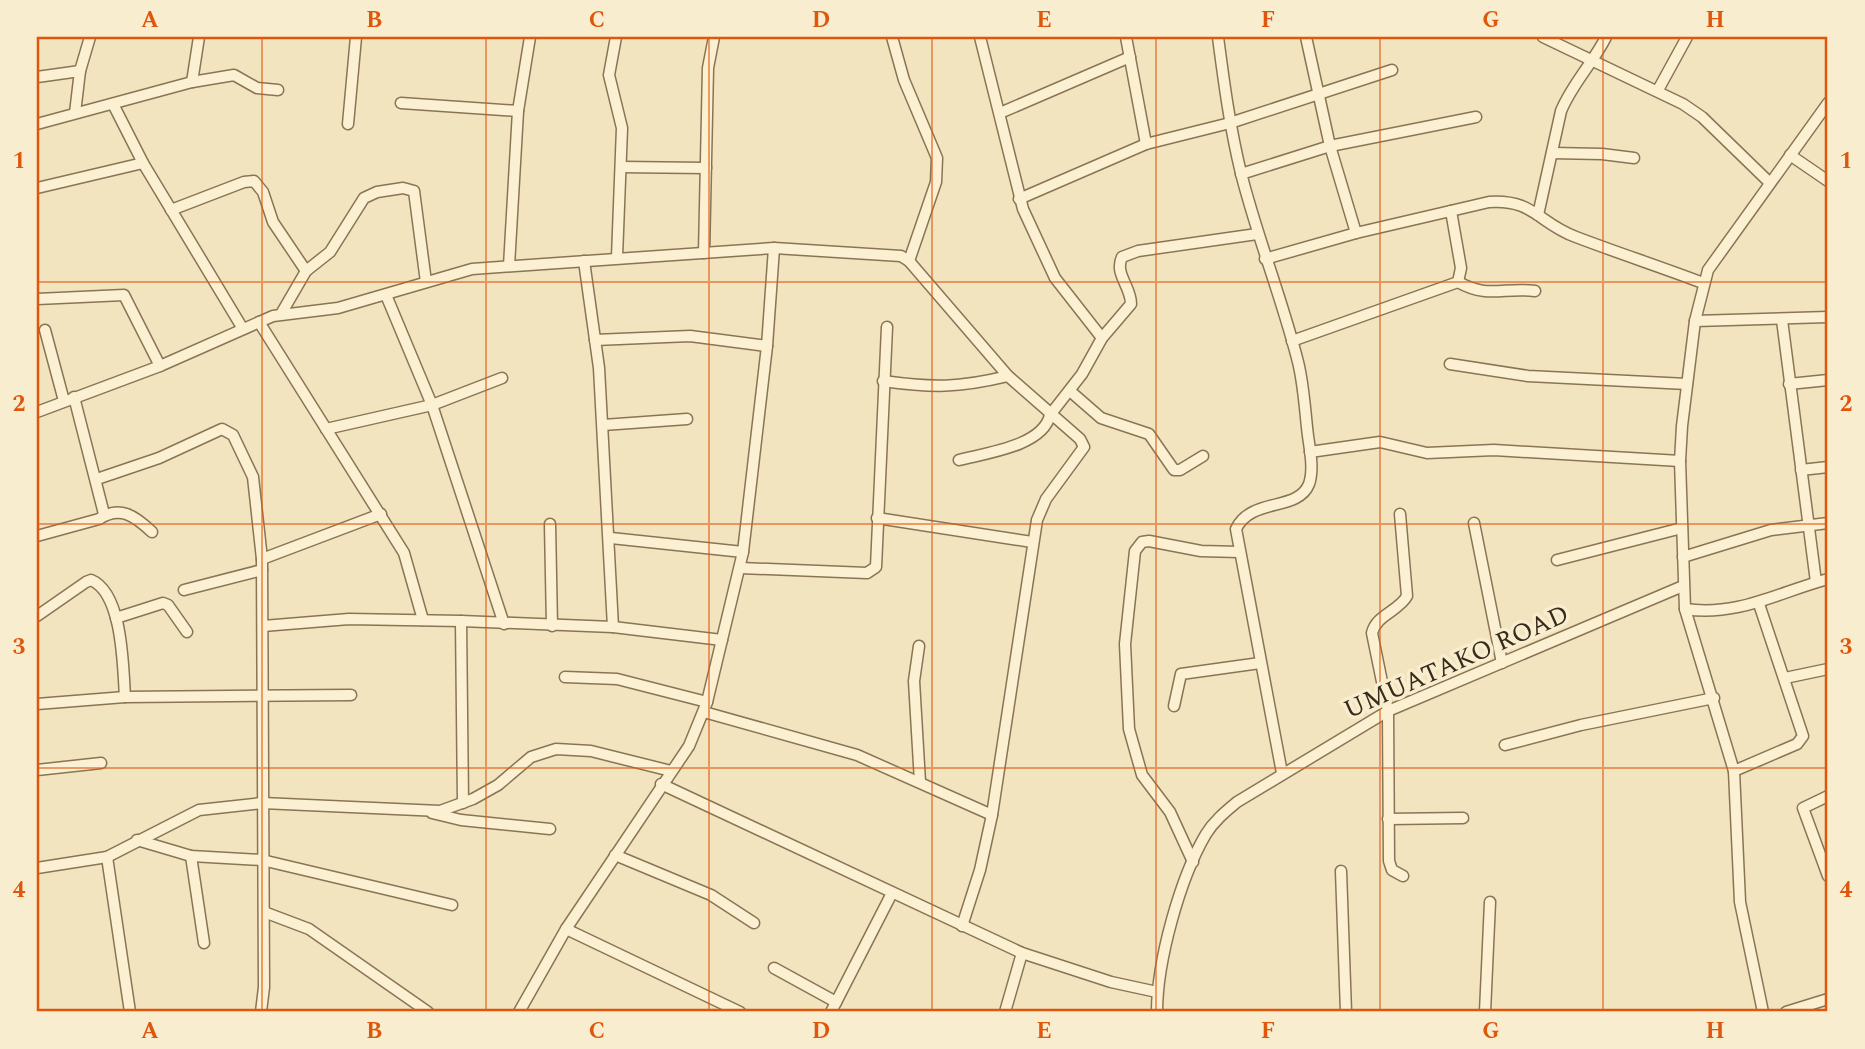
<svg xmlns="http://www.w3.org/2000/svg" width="1865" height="1049" font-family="Spectral,serif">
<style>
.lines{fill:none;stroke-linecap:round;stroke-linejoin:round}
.minor-casing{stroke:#8a7455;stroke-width:13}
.minor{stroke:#fbf0d1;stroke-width:10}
.grid{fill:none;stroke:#df570d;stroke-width:2;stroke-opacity:0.55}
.labels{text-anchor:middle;stroke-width:7;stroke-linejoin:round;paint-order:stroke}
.street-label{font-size:26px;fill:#392b1b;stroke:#f8edce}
.neatline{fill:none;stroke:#df570d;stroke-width:2.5}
.grid-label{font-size:23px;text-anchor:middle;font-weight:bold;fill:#df570d}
</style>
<rect width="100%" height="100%" fill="#f1e4be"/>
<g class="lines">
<defs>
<g id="minor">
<polyline points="616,37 609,75 622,128 617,257"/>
<polyline points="892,37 904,80 937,158 936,182 909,261"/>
<polyline points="980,37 1023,209 1055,278 1102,338"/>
<polyline points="1126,37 1146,144"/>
<path d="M1218 37C1224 83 1230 128 1241 173 1257 237 1282 298 1298 362 1304 386 1305 412 1308 436 1310 450 1314 470 1309 484 1298 512 1251 497 1236 529L1282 773"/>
<polyline points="1306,37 1330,146 1356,233"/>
<polyline points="1543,37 1683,104 1702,117 1769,182"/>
<polyline points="37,77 80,71"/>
<polyline points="192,82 199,37"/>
<polyline points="1658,90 1687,37"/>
<polyline points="401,103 518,111"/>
<polyline points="113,104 143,163 243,329"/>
<polyline points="75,113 80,71 90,37"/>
<polyline points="1000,113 1130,57"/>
<polyline points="37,124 192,82 234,75 257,88 278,90"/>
<polyline points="348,124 356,37"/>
<polyline points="1552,153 1602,154 1634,158"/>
<polyline points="1790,155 1828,181"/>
<polyline points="621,167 706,168"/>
<polyline points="1241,174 1330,146 1476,117"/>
<polyline points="37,188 143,163"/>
<polyline points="1019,199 1146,144 1230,123 1392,70"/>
<polyline points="171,210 244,182 254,181 263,192 273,222 306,271"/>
<path d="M1538 215 1561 111C1572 84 1593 63 1606 37"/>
<polyline points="704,253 708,68 714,37"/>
<path d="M1265 259 1356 233 1489 202C1534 199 1538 223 1576 237 1618 253 1661 267 1703 283"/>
<polyline points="584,261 599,368 613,627"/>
<polyline points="509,266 518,111 530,37"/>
<path d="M1458 282C1489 299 1502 287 1535 291"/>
<polyline points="386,295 432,405 504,624"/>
<polyline points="37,299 124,295 160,366"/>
<polyline points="281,314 306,271 330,252 364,198 377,192 403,188 414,191 426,282"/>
<polyline points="1782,320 1816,582"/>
<polyline points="1695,321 1828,317"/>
<polyline points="259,322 404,553 423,620"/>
<polyline points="45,330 64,401"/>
<polyline points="595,340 690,336 767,346"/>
<polyline points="1292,341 1458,282 1461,268 1451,211"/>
<polyline points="1450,364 1528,376 1687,384"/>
<path d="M883 381C933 388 958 388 1008 376"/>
<polyline points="1789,384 1828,380"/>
<polyline points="1070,391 1101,418 1149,434 1174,470 1180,470 1203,456"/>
<polyline points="74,397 104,514"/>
<polyline points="37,412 160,366 273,316 338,308 472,269 774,248 901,256 909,261 1008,376 1080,439 1084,447 1046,499 1037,520 992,815 980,870 962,926"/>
<polyline points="603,425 687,419"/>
<polyline points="326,429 432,405 502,378"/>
<polyline points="1310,452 1380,442 1427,453 1494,450 1680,461"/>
<path d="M959 460C986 453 1043 446 1050 415L1082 374 1102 338 1131 304C1131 286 1114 274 1122 257L1138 251 1257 234"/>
<polyline points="1801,470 1828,467"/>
<polyline points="97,479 159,458 222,429 233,435 253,477 262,559 264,987 261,1012"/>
<path d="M1400 514 1407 596C1399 611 1376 615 1372 633L1388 711 1389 861 1392 870 1403 876"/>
<polyline points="877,518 1032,542"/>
<polyline points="1474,523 1502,663"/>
<polyline points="550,524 552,626"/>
<path d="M37 536 99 519C120 505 135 516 152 532"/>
<polyline points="611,538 743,552"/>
<polyline points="1683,557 1771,530 1828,523"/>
<polyline points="262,559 381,514"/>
<polyline points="1557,560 1682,528"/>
<polyline points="740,568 867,573 876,567 887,327"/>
<polyline points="184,590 262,570"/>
<path d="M1685 609C1738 617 1779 592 1828 579"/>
<path d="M37 616 86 582 91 580C123 593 123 668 125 697"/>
<polyline points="116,618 163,603 168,605 187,632"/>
<polyline points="461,621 463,803"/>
<polyline points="263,626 349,619 461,621 613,627 722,640"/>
<polyline points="919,646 914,681 920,782"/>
<polyline points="565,677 617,679 707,702"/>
<polyline points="1785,678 1828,669"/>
<polyline points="37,704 125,697 351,695"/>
<polyline points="1174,706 1181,674 1260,663"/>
<polyline points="704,712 857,755 992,815"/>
<polyline points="1505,745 1581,725 1714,698"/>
<polyline points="37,770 101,763"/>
<polyline points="1734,771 1797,744 1803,736 1759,604"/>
<polyline points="661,784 1022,953 1111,982 1157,992"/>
<polyline points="1828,796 1803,808 1828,876"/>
<polyline points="432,813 461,820 550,829"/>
<polyline points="1388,819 1463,818"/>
<polyline points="137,840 191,856 262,860 452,905"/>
<polyline points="615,855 711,895 754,923"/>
<polyline points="191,856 204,943"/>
<polyline points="107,857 130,1012"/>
<polyline points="1193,862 1170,812 1142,775 1129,729 1125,644 1135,551 1142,542 1149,541 1201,551 1239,552"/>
<polyline points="37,868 107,857 199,810 262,803 440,811 473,799 498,785 531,757 556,749 591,751 671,771"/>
<polyline points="1341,871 1346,1012"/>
<polyline points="264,912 309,929 428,1012"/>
<polyline points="566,929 740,1012"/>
<polyline points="774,968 836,1002"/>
<polyline points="519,1012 566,929 689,746 707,702 743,552 767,346 774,248"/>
<polyline points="831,1012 892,893"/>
<polyline points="1005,1012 1022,953"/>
<path d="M1157 1012C1157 961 1180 878 1206 834 1214 821 1225 812 1237 802L1388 711 1683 586"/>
<polyline points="1485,1012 1490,902"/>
<polyline points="1763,1012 1740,902 1734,771 1685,609 1680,461 1682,426 1695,321 1708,270 1828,103"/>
<polyline points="1786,1012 1828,999"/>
</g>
</defs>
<use href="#minor" class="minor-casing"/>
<use href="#minor" class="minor"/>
</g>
<path class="grid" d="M262 37V1012M486 37V1012M709 37V1012M932 37V1012M1156 37V1012M1380 37V1012M1603 37V1012M37 282H1828M37 524H1828M37 768H1828"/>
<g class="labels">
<g class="street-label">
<text transform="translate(1456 661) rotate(-24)" y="9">UMUATAKO ROAD</text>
</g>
</g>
<rect width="1865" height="1049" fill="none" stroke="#f8edce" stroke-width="77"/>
<rect x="38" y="38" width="1788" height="972" class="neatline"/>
<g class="grid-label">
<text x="150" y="27">A</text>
<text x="374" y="27">B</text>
<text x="597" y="27">C</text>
<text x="821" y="27">D</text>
<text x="1044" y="27">E</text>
<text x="1268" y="27">F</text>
<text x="1491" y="27">G</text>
<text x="1715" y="27">H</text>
<text x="19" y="168">1</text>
<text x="1846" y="168">1</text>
<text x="19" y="411">2</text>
<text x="1846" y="411">2</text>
<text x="19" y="654">3</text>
<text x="1846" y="654">3</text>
<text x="19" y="897">4</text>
<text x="1846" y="897">4</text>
<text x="150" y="1038">A</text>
<text x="374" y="1038">B</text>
<text x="597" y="1038">C</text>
<text x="821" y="1038">D</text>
<text x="1044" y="1038">E</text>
<text x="1268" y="1038">F</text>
<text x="1491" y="1038">G</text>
<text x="1715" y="1038">H</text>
</g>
</svg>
